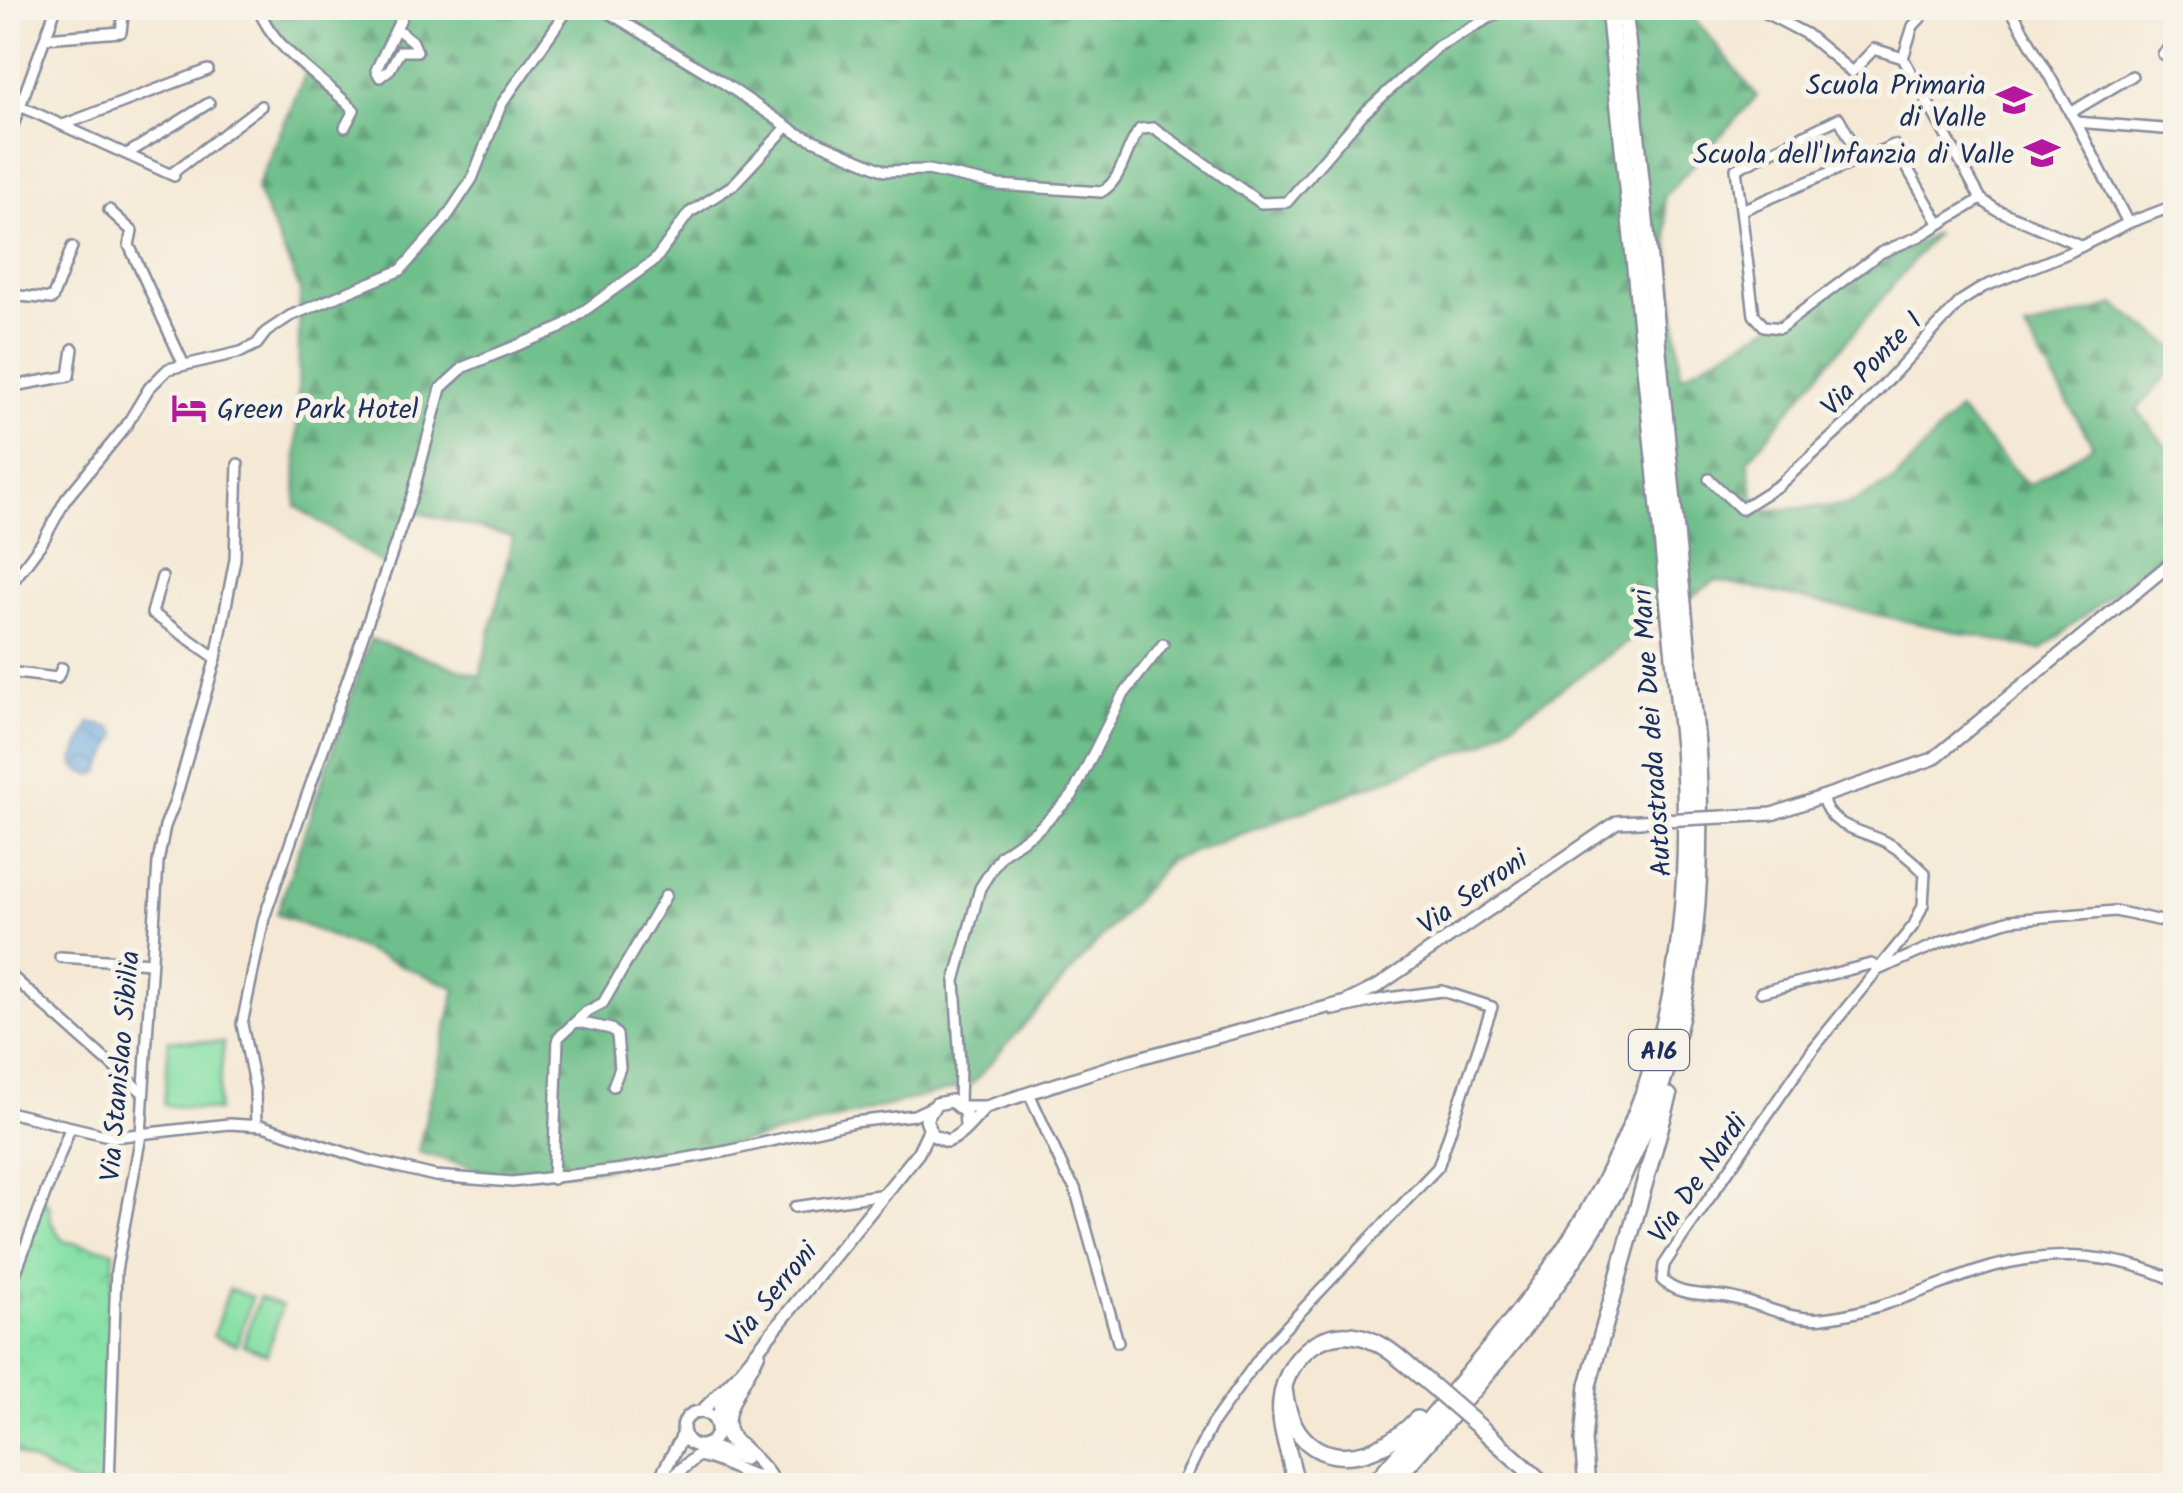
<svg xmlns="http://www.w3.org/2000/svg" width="2183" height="1493" font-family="Kalam,sans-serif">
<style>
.forest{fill:url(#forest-firs);stroke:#447774;stroke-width:2.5}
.park{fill:url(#park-crowns);stroke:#528882;stroke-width:2.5}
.pitch{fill:#88e1a6;stroke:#528882;stroke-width:2.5}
.water{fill:url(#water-waves);stroke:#456ea0;stroke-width:2.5}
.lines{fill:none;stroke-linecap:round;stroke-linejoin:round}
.minor-casing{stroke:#888c9a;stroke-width:14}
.secondary-casing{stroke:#888c9a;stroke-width:16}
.motorway-casing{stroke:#888c9a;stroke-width:20}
.minor{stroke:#fff;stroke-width:9}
.secondary{stroke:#fff;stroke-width:11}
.motorway{stroke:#fff;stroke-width:15}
.secondary-bridge-casing{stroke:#888c9a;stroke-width:16;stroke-linecap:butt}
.motorway-bridge-casing{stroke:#888c9a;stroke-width:20;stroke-linecap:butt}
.secondary-bridge{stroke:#fff;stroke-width:11}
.motorway-bridge{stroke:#fff;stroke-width:15}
.labels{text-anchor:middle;stroke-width:10;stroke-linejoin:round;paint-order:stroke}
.shield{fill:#f7f3e8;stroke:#5d6a87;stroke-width:2.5}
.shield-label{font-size:25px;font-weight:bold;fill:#1b2f5e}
.poi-label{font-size:28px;fill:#1b2f5e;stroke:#f7f3e8;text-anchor:end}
.street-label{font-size:28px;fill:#1b2f5e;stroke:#f7f3e8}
</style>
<defs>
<pattern id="forest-firs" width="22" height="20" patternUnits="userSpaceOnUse" patternTransform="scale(2.5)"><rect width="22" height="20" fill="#6ebf8b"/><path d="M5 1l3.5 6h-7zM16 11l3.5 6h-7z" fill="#5a9c75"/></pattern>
<pattern id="park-crowns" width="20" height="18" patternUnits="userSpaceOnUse" patternTransform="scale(2.5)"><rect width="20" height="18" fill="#88e1a6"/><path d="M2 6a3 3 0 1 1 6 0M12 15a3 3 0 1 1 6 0" fill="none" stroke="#75c191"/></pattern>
<pattern id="water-waves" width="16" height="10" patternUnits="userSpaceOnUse" patternTransform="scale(2.5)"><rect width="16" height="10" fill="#6fade1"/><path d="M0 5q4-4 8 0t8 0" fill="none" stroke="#5a8dba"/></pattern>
</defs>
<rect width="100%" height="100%" fill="#f7f3e8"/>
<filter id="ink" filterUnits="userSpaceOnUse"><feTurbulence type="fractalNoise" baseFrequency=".01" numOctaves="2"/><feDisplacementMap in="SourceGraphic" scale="20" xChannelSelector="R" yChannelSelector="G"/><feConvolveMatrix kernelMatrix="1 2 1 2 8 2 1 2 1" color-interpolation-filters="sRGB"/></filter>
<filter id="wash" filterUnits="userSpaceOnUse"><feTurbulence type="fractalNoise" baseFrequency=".0048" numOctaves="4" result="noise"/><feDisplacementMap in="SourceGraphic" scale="40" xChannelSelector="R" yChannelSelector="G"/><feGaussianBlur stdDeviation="2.25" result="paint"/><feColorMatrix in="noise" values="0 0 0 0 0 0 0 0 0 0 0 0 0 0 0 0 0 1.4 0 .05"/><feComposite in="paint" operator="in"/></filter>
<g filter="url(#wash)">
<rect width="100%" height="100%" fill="#f5e9d5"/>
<polygon class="forest" points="259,8 1686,8 1757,96 1664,197 1681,376 1936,233 1748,460 1756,511 1847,505 1894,481 1958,410 2029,486 2093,445 2025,330 2115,305 2175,348 2175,366 2137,410 2175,458 2175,544 2041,650 1716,580 1482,744 1169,861 972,1084 754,1140 660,1157 658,1148 618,1157 610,1168 504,1177 418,1152 456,988 277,914 370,639 480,676 513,537 412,511 385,566 296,506 300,289 256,189 306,73"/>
<polygon class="park" points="44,1199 50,1207 51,1222 63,1241 114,1251 104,1485 78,1485 8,1449 8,1319 19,1295 11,1290"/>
<g class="pitch">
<polygon points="169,1040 224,1043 217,1111 164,1105"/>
<polygon points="229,1289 252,1297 237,1345 213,1336"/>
<polygon points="259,1298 282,1306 267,1354 243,1345"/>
</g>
<polygon class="water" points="90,723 112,728 117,735 100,772 91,775 79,770 73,762"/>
</g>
<g filter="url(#ink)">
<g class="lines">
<defs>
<g id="minor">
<path d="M258 8C275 52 322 77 354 110L345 127"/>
<path d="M601 8 719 80 797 133 885 171 928 170 998 185 1101 192C1124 179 1124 149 1140 129L1154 128 1261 203 1287 202 1362 115 1438 46 1507 8"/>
<polyline points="1756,8 1806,34 1852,72 1874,49 1903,58"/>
<polyline points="1930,8 1913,26 1903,58 1981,199 1995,209 2082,246"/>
<polyline points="2010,8 2076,122 2128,223"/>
<polyline points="397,29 413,42 417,51 400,51 390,69 380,77 376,70 406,8"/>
<polyline points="45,38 121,32 124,8"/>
<polyline points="2163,54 2176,40"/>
<polyline points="20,106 174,176"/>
<polyline points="2070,113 2132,76"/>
<polyline points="2076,122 2176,130"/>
<polyline points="63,125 208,70"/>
<polyline points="8,139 56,8"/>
<polyline points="127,154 209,103"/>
<polyline points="1860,157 1839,118 1736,169 1754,315 1764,326 1780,328 1880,253 1920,236 1981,199"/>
<polyline points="171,174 261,106"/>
<polyline points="109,210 132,231 129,245 183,363"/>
<polyline points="1742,210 1894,145 1939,223"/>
<polyline points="8,295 52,299 72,247"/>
<polyline points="8,387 69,376 73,349"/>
<polyline points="1709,479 1741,509 1779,485 1854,417 1961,301 1983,287 2068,253 2128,223 2176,205"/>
<polyline points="8,588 43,541 66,499 126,426 149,388 168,369 241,352 257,344 266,332 290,316 401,270 444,221 472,179 501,105 569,8"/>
<polyline points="216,658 235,559 238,464"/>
<polyline points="8,672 57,678 62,668"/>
<path d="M1822 797C1830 829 1860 829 1886 842 1901 850 1913 861 1925 873L1923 905 1914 925 1813 1049 1681 1239 1664 1265 1662 1280C1679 1297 1704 1293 1727 1297 1758 1302 1791 1322 1823 1318 1877 1312 1925 1289 1975 1272 2042 1249 2112 1251 2176 1281"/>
<polyline points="60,957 151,963"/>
<polyline points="8,973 141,1091"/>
<polyline points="1761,992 1871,964 1880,969 1942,942 2010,920 2115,911 2176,924"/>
<polyline points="578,1022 611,1029 617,1035 620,1068 613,1086"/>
<polyline points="1029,1093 1066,1175 1075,1188 1118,1342"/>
<polyline points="959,1105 960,1065 955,981 980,888 1001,855 1036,831 1072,796 1121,698 1163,644"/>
<polyline points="8,1112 113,1137 229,1124 263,1126 368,1160 435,1176 512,1182 624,1169 728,1151 854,1122 914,1115 931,1107"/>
<polyline points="256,1125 255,1089 242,1024 264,918 413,493 441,388 464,367 560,328 655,260 689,213 733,185 787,127"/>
<polyline points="553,1179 558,1038 586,1012 603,1003 666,895"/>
<polyline points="795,1207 886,1194"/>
<polyline points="8,1284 11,1285 70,1128"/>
<polyline points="109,1486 116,1271 141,1135 158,862 165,826 174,804 216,658 152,613 162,577"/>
<polyline points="1181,1486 1212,1424 1267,1347 1438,1167 1492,1007 1442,991 1388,998 1334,1010"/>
</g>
<g id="secondary">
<polyline points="1723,817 1772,814 1933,759 2176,559"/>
<polyline points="961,1107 986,1107 1121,1063 1346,1002 1378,986 1617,822 1662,820"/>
<path d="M966 1125 965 1112 951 1101 936 1104 926 1119 932 1135 947 1141C963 1136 974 1118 986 1107"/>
<path d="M759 1352C751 1375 714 1416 734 1438 746 1452 761 1461 771 1478"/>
<polyline points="732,1387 720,1408 717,1425 744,1459"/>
<polyline points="701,1412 738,1374 897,1179 918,1153 929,1130"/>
<circle cx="700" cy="1429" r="17"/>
<polyline points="705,1445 740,1458"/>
<polyline points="656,1486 684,1433"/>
<path d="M668 1486 676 1474 698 1455C724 1458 745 1479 771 1478"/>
</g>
<g id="motorway">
<path d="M1284 1388C1293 1472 1367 1472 1417 1419"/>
<polyline points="1483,1430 1546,1486"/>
<path d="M1296 1486C1292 1458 1278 1429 1281 1401 1286 1354 1329 1319 1375 1342 1394 1351 1409 1367 1425 1380"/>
<path d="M1372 1486C1431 1416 1494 1348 1547 1274 1666 1109 1696 947 1683 747L1609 8"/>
<path d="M1390 1486C1448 1418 1508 1353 1559 1281 1681 1112 1710 948 1697 744L1624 8"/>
<polyline points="1587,1486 1583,1441 1588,1385 1669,1096"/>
</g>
</defs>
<use href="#minor" class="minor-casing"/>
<use href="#secondary" class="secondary-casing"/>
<use href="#motorway" class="motorway-casing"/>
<use href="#minor" class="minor"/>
<use href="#secondary" class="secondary"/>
<use href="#motorway" class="motorway"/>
<defs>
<polyline id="secondary-bridge" points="1662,820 1723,817"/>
<polyline id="motorway-bridge" points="1425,1380 1483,1430"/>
</defs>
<use href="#secondary-bridge" class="secondary-bridge-casing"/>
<use href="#motorway-bridge" class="motorway-bridge-casing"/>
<use href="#secondary-bridge" class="secondary-bridge"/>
<use href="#motorway-bridge" class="motorway-bridge"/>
</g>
</g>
<defs>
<symbol id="school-bare" viewBox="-9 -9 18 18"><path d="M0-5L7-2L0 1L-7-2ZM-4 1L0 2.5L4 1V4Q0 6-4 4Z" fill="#b5179e" stroke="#f7f3e8" stroke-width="2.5" paint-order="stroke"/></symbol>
<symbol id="hotel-bare" viewBox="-9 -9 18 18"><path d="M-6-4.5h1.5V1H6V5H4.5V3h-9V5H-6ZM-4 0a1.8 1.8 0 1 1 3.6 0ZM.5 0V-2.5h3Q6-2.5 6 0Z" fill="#b5179e" stroke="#f7f3e8" stroke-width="2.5" paint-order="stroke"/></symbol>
</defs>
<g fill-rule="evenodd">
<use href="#school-bare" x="1989" y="75" width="50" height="50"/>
<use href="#school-bare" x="2017" y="128" width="50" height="50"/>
<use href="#hotel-bare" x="164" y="383" width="50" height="50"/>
</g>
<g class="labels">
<rect class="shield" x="1629" y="1030" width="60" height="40" rx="8"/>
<g class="shield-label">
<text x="1659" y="1059">A16</text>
</g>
<g class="poi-label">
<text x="1986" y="94">Scuola Primaria<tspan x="1986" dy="32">di Valle</tspan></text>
<text x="2014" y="163">Scuola dell'Infanzia di Valle</text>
<text x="217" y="418" text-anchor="start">Green Park Hotel</text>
</g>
<g class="street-label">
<text transform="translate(1871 363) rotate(-46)" y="10">Via Ponte I</text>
<text transform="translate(1651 733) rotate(-94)" y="10">Autostrada dei Due Mari</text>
<text transform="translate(1472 891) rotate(-35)" y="10">Via Serroni</text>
<text transform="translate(119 1066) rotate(-85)" y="10">Via Stanislao Sibilia</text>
<text transform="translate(1697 1178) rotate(-55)" y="10">Via De Nardi</text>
<text transform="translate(771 1294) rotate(-51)" y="10">Via Serroni</text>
</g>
</g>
<rect width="2183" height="1493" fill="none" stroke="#f7f3e8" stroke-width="40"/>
</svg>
